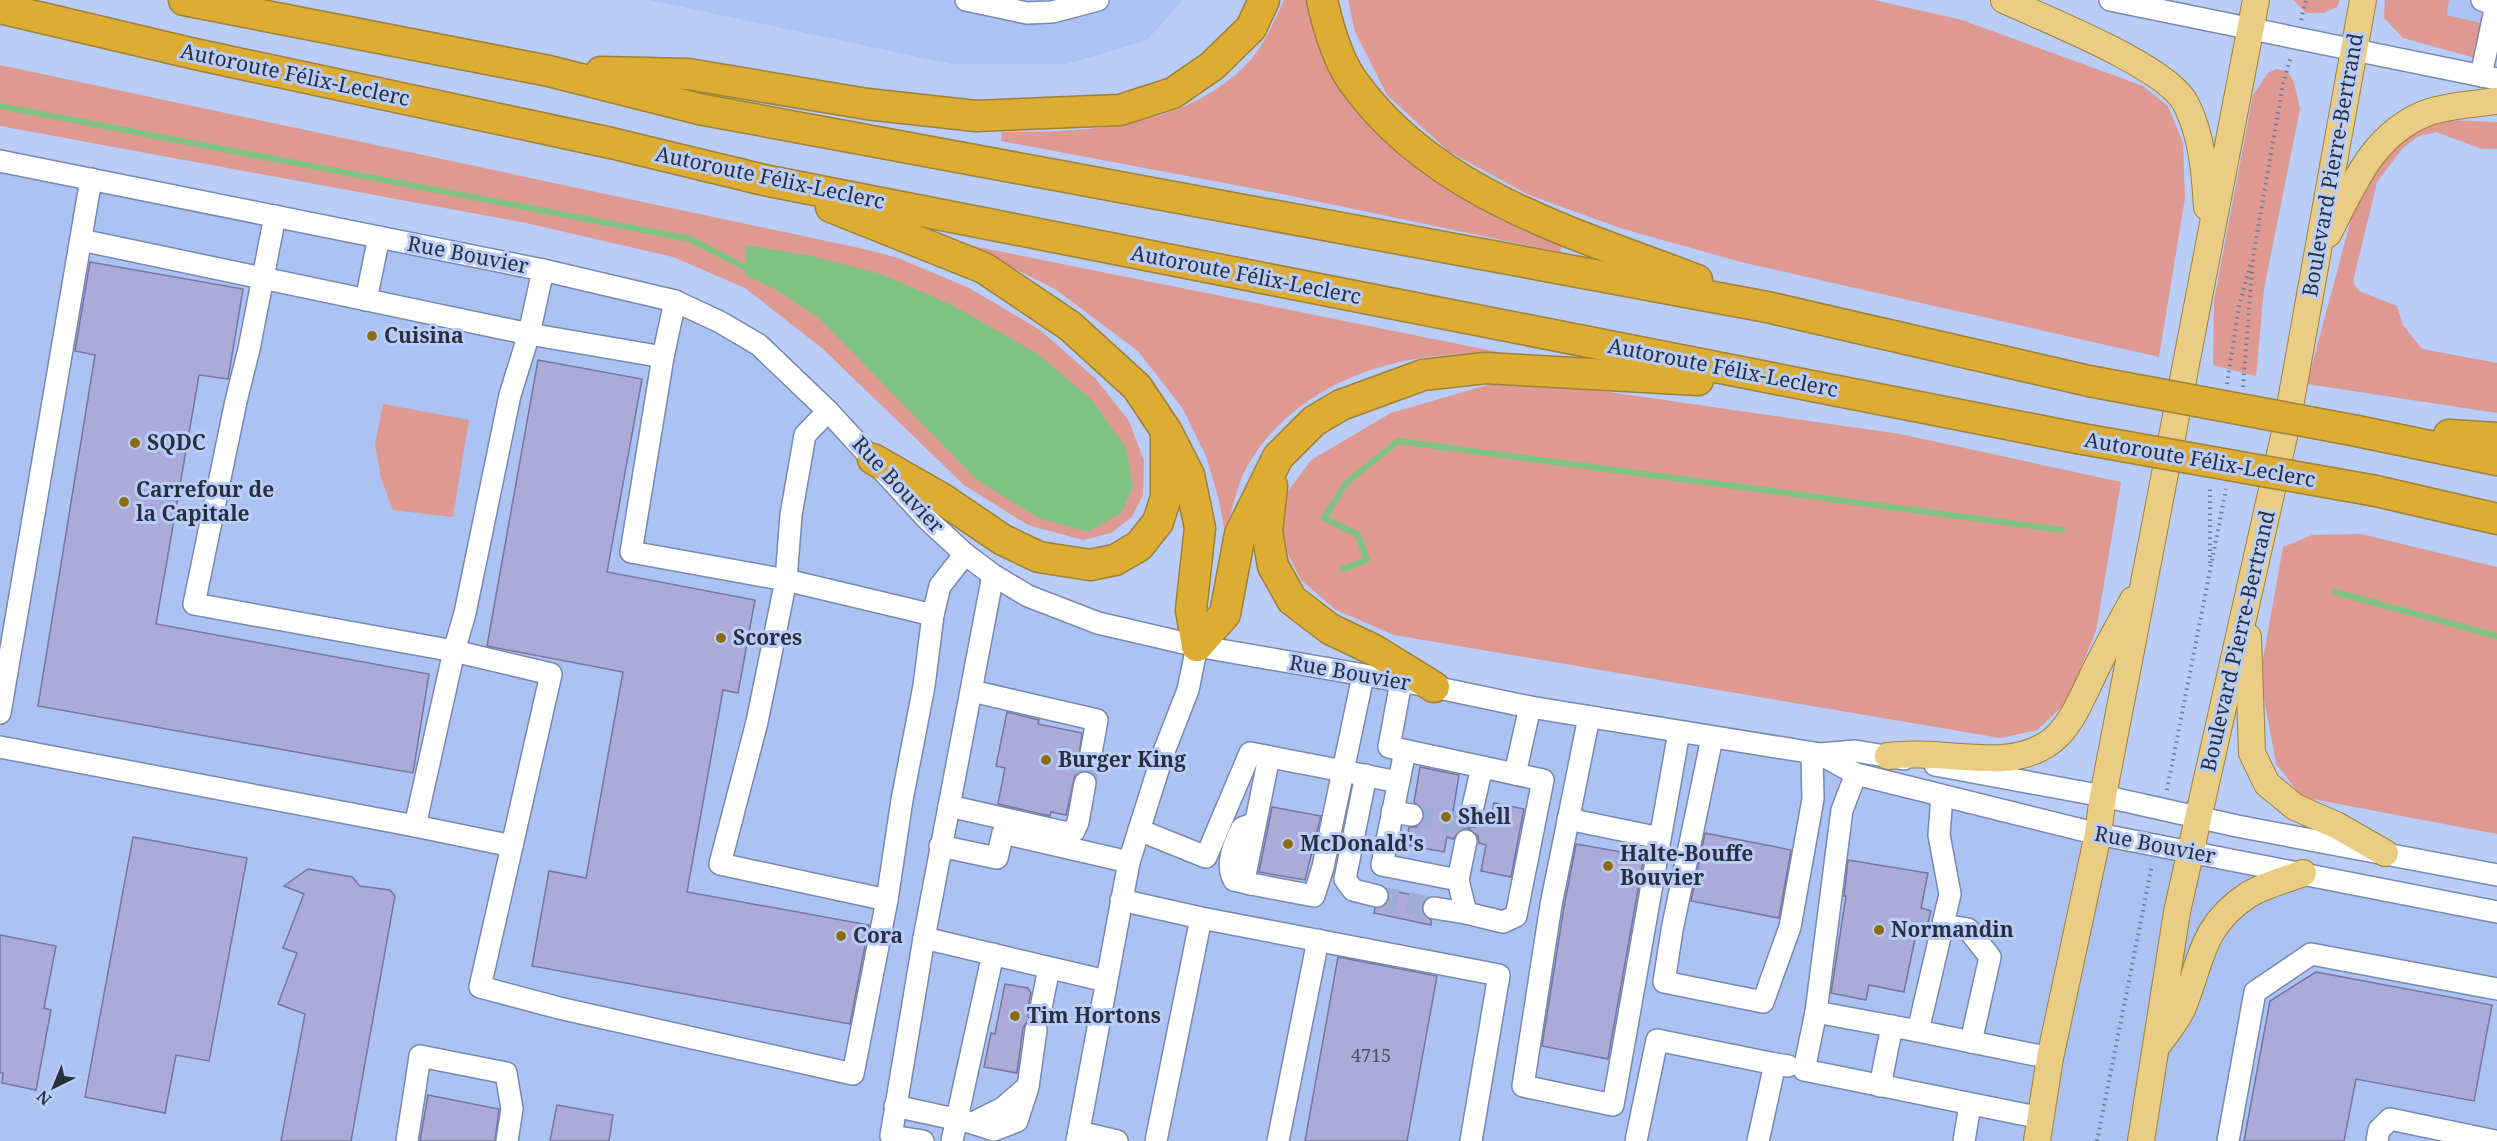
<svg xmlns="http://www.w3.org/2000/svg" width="2497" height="1141" font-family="'Noto Serif',serif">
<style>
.built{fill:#abc2f3}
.green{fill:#de9993}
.water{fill:#7ec382}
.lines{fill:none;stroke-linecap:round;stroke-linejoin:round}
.stream{stroke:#7ec382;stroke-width:6}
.building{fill:#acabd8;stroke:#76759f;stroke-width:1.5}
.minor-tunnel{stroke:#9caed3;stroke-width:21;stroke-dasharray:21 10;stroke-linecap:butt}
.minor-casing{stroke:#7789b1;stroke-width:24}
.major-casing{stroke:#9d8138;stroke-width:28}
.highway-casing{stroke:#9d8138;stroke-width:33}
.path{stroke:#6d7b98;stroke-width:4;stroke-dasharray:1.5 4.5;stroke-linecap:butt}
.minor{stroke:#fff;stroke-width:21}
.major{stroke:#eacd85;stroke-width:26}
.highway{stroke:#dcac33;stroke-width:30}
.highway-bridge-casing{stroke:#9d8138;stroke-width:33;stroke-linecap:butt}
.highway-bridge{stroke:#dcac33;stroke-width:30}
.poi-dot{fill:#8e6c10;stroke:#b9cdf8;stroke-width:2}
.labels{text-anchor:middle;stroke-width:6;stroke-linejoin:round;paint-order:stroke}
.number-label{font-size:18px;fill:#494f66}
.street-label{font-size:21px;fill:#283040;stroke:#b9cdf8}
.poi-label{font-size:21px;font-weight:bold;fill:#283040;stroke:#b9cdf8;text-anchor:start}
</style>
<rect width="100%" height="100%" fill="#b9cdf8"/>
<g class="built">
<polygon points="650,0 1183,0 1147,40 1067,64 951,64"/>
<polygon points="2449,0 2497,0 2497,28 2447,15"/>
<polygon points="0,161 543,270 720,322 929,521 1063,611 1820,754 2098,834 2497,914 2497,1141 0,1141"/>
</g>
<g class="green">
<path d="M1284 0H1306L1314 29 1336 78 1564 241 1560 252 1282 194 1001 141 1002 132C1085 132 1180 129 1244 67 1263 48 1273 24 1284 0Z"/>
<polygon points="1348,0 1874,0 1962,20 2143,86 2168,106 2183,143 2185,198 2159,357 1741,262 1620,228 1529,195 1448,151 1387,95 1355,32"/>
<polygon points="2293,0 2340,0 2337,7 2323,13 2306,13"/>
<polygon points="2385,0 2449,0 2447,15 2481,23 2475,58 2403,38 2384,18"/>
<polygon points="0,65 864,249 898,258 969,288 1040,330 1095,378 1129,421 1144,461 1143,495 1132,517 1111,533 1083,540 1028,525 964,485 823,349 745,288 673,257 526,223 0,126"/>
<polygon points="2276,69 2287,71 2294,82 2300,109 2264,289 2256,376 2213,365 2214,301 2253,95 2268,73"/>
<polygon points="2423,119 2497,122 2497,149 2482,149 2436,132 2417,137 2402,149 2377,182 2353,282 2359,291 2397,306 2403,325 2422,349 2497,363 2497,413 2307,384 2361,182"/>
<path d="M968 245 1498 352C1472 354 1446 354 1420 358 1351 369 1284 403 1248 465 1236 485 1232 513 1225 534L1219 500 1206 456 1183 409 1138 351 1055 289Z"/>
<polygon points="1511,378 1900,434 2121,482 2096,631 2067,702 2037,730 2000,738 1394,635 1336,610 1301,580 1286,550 1281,518 1287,493 1311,460 1391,413"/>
<polygon points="383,404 469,420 453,517 393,510 381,478 375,445"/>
<polygon points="2361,534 2497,567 2497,834 2302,797 2276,764 2260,676 2283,547 2312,535"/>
</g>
<polygon class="water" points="746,245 811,256 881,274 952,305 1038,354 1093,401 1126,448 1133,487 1121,513 1088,532 1039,518 977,480 820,319 775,289 745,275"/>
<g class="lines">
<g class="stream">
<polyline points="0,106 690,239 750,270"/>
<polyline points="1343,569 1367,560 1358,535 1324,518 1346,483 1398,441 2062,530"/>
<polyline points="2335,592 2497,636"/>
</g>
</g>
<g class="building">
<polygon points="90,262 243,289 228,379 199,375 156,624 429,674 413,773 38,706 95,355 75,351"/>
<polygon points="538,360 642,379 607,572 755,600 738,693 723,690 687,892 869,925 850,1024 532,966 549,871 586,878 623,672 487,646"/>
<polygon points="1007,712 1039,720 1038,724 1082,733 1079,758 1083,763 1094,765 1092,773 1081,771 1075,775 1066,815 1051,812 1050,816 998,804 1005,768 996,766"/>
<polygon points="1420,767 1459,775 1453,812 1459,813 1462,824 1468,827 1475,827 1484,818 1491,819 1494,803 1524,809 1511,877 1481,871 1486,845 1479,843 1478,836 1469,829 1461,829 1453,839 1447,837 1444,852 1406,845 1409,827 1417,827 1424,817 1424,810 1414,802"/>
<polygon points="1272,807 1321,816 1305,880 1259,872"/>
<polygon points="1705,833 1791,850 1779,918 1691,901"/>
<polygon points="133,837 247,858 209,1061 176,1055 165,1113 85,1097"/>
<polygon points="1576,844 1644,856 1608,1059 1542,1046 1564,907"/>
<polygon points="1848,860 1928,873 1921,908 1931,911 1926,931 1917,929 1904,992 1869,985 1866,1000 1831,993 1846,896 1844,896"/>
<polygon points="308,869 352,877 360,886 390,890 395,896 351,1141 281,1141 305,1014 278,1004 297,953 283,948 304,894 284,886"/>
<polygon points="1388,890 1427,898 1422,905 1422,912 1431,920 1431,925 1374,913 1375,908 1387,904 1389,899"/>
<polygon points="0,935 56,946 44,1008 51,1010 36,1090 2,1083 3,1073 0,1073"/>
<polygon points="1338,957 1437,976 1407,1141 1305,1141"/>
<polygon points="2316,972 2492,1005 2474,1101 2356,1079 2344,1141 2244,1141 2270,1001"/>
<polygon points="1005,984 1028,988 1031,993 1027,1011 1029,1019 1023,1028 1017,1073 984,1067 991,1033 995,1034"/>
<polygon points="428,1095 499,1109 495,1141 420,1141"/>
<polygon points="557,1105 613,1115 609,1141 550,1141"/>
</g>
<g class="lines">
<g class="minor-tunnel">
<polyline points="1085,783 1091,753"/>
<polyline points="1412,815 1470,825"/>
<polyline points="1377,896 1434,908"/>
</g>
<defs>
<g id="minor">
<polyline points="966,0 1027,13 1052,12 1098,0"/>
<polyline points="2110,0 2497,79"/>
<polyline points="2481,76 2496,5 2482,0"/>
<polyline points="0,161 543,270 675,301 720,322 759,345 828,411 929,521 965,554 993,575 1028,596 1098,623 1197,646 1434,687 1530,707 1820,754 1855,751 1904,759"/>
<polyline points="275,216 249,349 236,401 194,604 454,651 551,674 480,987 559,1008 853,1074 887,900"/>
<polyline points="81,240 529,334 663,357"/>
<polyline points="366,300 379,237"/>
<polyline points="675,301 663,357 631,552 786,580 757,722 720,864 887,900 902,800 924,686 933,615 940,586 965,554"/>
<polyline points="828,411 805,435 791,515 786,580 933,615"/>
<polyline points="993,575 924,938 1106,981"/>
<polyline points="1401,682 1389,747 1543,780 1516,916 1503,922 1466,913 1458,880"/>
<polyline points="972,691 1097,720 1091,753"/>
<polyline points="0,713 91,179"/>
<polyline points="1589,717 1551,905 1523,1086 1613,1105 1679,732"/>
<polyline points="1712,738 1672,930 1664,982 1763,1002 1790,927 1813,799 1812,753"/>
<polyline points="0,747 415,826 454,651 465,613 510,395 529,334 543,270"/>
<polyline points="1405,751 1382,865 1458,880 1466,841"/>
<polyline points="1820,754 1856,774 2098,834 2497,912"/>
<polyline points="1269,757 1244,880 1251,884 1314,896 1323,867 1343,771 1398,782"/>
<polyline points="1935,765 2103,796 2237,826 2497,875"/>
<polyline points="1515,774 1530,707"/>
<polyline points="1856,774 1842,810 1816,1012 1918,1031"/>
<polyline points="1366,775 1345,879 1353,890 1377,896"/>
<polyline points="1942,796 1939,835 1950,894 1918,1031 2050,1058"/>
<polyline points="949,806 1068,833 1074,831 1078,822 1085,783"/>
<polyline points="1392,812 1412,815"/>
<polyline points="1471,815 1482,767"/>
<polyline points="1568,819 1660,838"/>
<polyline points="415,826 512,846"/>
<polyline points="1139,830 1206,857 1250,753 1343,771 1363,676"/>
<polyline points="940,846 997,858 1003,833 1129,862"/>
<path d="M1251 884 1234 880C1225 864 1234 844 1242 828L1255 823"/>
<polyline points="1121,900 1201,918 1499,975 1471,1141"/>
<polyline points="1434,908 1466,913"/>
<polyline points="1943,925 1968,929 1990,957 1971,1042"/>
<polyline points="1816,1012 1804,1070 2041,1118"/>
<polyline points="1040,1013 1049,968"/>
<polyline points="1880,1086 1892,1026"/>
<polyline points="895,1106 973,1123 994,1130 1017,1121 1028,1087 1036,1030"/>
<polyline points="973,1123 1003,1108 1027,1087"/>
<polyline points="1079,1132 1117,1141"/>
<polyline points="407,1141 420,1056 506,1073 512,1109 507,1141"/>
<polyline points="923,1141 891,1136 924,938"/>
<polyline points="952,1141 993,954"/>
<polyline points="1077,1141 1129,862 1163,754 1188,690 1197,646"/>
<polyline points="1156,1141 1201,918"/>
<polyline points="1278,1141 1318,940"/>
<polyline points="1636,1141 1657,1040 1775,1064"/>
<polyline points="1758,1141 1775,1064 1788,1066"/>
<polyline points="1964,1141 1970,1105"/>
<polyline points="2228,1141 2255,992 2311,954 2497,989"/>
<polyline points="2377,1141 2379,1130 2390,1119 2495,1141"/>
</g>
<g id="major">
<path d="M2004 0C2045 19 2168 67 2186 104 2202 135 2205 174 2207 207"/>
<path d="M2328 234C2353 187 2371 136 2424 114 2443 106 2475 104 2497 101"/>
<polyline points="2248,637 2252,753 2267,784 2295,807 2336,825 2385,853"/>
<path d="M1888 756C1927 751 1965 760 2003 758 2062 753 2072 718 2094 673 2106 648 2120 624 2133 600"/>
<path d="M2160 1042C2168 1031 2178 1019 2183 1007 2202 960 2201 926 2248 895 2264 885 2286 880 2303 873"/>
<polyline points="2037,1141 2050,1058 2098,834 2103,796 2256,0"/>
<polyline points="2141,1141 2177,912 2287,423 2363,0"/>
</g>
<g id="highway">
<polyline points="184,0 549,71 699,109 1767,307 2089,381"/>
<path d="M1322 0C1328 27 1337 58 1352 80 1432 194 1574 233 1697 280"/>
<polyline points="0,8 195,54 611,143 764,180 2077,438"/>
<polyline points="601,72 688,74 867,104 976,116 1120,110 1173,93 1212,66 1251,28 1264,0"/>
<polyline points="831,207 984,268 1070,326 1137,387 1167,432 1189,475 1200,528 1191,610 1197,646"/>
<polyline points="2357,431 2497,460"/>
<polyline points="2449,435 2497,438"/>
<polyline points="873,459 941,498 1003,540 1039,557 1090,565 1115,560 1139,546 1158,522 1166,497 1166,435"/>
<polyline points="1272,486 1267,532 1273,566 1292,600 1330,629 1374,650 1434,687"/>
<polyline points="2376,491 2497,519"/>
<polyline points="1197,646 1225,614 1240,534 1278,457 1314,421 1341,405 1423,375 1485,368 1698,380"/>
</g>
</defs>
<use href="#minor" class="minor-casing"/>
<use href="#major" class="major-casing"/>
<use href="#highway" class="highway-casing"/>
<g class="path">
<polyline points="2301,20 2306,0"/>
<polyline points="2227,384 2239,306 2251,262"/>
<polyline points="2243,387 2253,257 2283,84 2291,56"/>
<polyline points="2210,563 2210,486"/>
<polyline points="2167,790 2226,489"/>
<polyline points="2097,1141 2152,865"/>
</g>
<use href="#minor" class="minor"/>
<use href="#major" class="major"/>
<use href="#highway" class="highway"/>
<defs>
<g id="highway-bridge">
<polyline points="2089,381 2357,431"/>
<polyline points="2077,438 2376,491"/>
</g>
</defs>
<use href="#highway-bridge" class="highway-bridge-casing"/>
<use href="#highway-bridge" class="highway-bridge"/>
</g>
<g class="poi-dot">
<circle cx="372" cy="336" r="6"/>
<circle cx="135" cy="443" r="6"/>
<circle cx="124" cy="502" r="6"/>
<circle cx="721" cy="638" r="6"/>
<circle cx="1046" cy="760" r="6"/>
<circle cx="1446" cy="817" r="6"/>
<circle cx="1288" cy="844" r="6"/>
<circle cx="1608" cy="866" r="6"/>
<circle cx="1879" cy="930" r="6"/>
<circle cx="841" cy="936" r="6"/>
<circle cx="1015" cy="1016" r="6"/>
</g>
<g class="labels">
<g class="number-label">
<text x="1371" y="1062">4715</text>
</g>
<g class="street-label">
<text transform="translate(295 75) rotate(12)" y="7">Autoroute Félix-Leclerc</text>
<text transform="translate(2333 165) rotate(-80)" y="7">Boulevard Pierre-Bertrand</text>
<text transform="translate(770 178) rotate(12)" y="7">Autoroute Félix-Leclerc</text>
<text transform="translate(468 255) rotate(11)" y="7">Rue Bouvier</text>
<text transform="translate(1246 275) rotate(11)" y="7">Autoroute Félix-Leclerc</text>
<text transform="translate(1723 368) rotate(11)" y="7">Autoroute Félix-Leclerc</text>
<text transform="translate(2200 460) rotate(10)" y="7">Autoroute Félix-Leclerc</text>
<text transform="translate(898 485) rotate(47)" y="7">Rue Bouvier</text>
<text transform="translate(2238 641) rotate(-77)" y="7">Boulevard Pierre-Bertrand</text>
<text transform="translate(1350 673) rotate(10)" y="7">Rue Bouvier</text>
<text transform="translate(2155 845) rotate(11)" y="7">Rue Bouvier</text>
</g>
<g class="poi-label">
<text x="384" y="343">Cuisina</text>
<text x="147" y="450">SQDC</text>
<text x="136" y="497">Carrefour de<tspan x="136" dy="24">la Capitale</tspan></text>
<text x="733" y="645">Scores</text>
<text x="1058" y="767">Burger King</text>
<text x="1458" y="824">Shell</text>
<text x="1300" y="851">McDonald's</text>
<text x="1620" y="861">Halte-Bouffe<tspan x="1620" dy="24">Bouvier</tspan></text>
<text x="1891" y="937">Normandin</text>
<text x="853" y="943">Cora</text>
<text x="1027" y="1023">Tim Hortons</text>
</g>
</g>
<g transform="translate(54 1087) rotate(223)" stroke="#b9cdf8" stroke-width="4.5" paint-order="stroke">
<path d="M0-4.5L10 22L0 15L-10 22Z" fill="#283040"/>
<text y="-9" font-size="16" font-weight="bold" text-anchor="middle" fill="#283040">N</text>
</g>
</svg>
